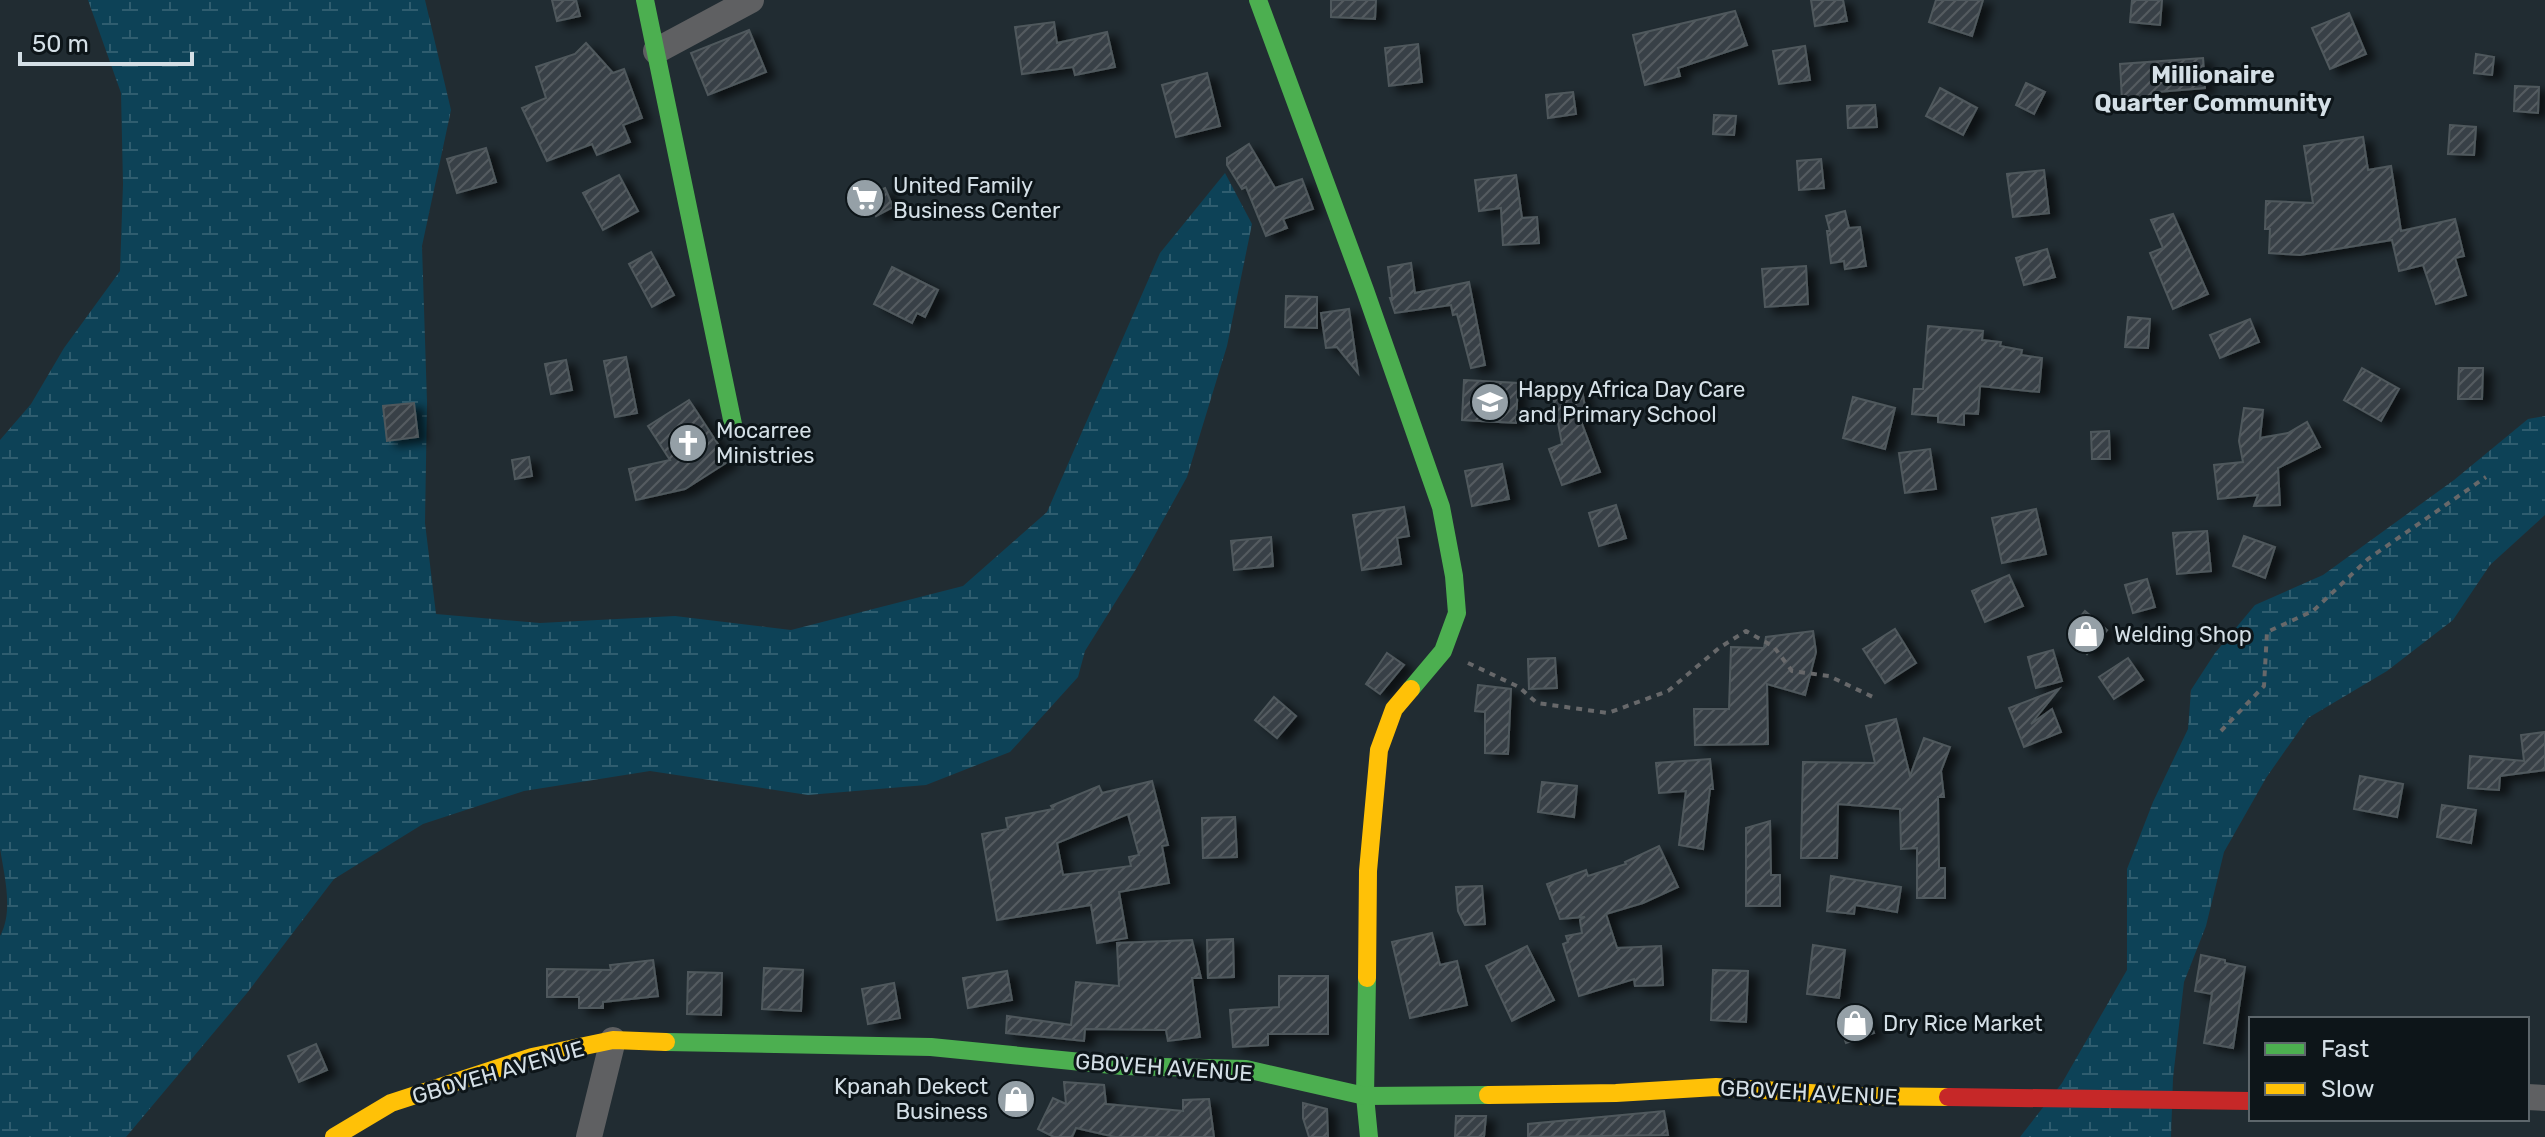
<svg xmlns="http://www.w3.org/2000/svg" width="2545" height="1137" font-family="Rubik,sans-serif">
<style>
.wetland{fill:url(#wetland-marsh)}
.building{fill:url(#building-hatch);stroke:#50595d;stroke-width:2;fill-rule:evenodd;filter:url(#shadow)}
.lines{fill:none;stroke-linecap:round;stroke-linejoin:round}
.path{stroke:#67686a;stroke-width:4;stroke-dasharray:6 6;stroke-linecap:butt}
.street{stroke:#5f6062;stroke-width:26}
.fast{stroke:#4caf50;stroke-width:18}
.slow{stroke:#ffc107;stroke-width:18}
.jam{stroke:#c62828;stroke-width:18}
.labels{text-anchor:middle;stroke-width:6;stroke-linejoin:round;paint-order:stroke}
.poi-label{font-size:22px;fill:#d4dfe6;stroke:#0d1519;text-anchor:start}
.street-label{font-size:22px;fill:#d4dfe6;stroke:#0d1519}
.neighbourhood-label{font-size:24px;font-weight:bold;fill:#d4dfe6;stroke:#0d1519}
</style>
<defs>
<pattern id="wetland-marsh" width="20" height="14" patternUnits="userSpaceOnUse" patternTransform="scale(2)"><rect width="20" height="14" fill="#0d4257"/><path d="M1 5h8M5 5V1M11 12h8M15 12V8" fill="none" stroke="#2f5d6f"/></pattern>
<pattern id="building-hatch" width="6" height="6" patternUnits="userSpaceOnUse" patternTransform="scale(2)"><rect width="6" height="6" fill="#394146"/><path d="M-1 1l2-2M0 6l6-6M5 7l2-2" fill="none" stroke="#555c61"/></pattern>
<filter id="shadow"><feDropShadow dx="9" dy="5" stdDeviation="4" flood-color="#0009"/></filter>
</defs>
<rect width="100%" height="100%" fill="#212c32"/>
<g class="wetland">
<path d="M88 0H425L451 110 422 246 427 402 425 523 436 614 540 623 675 616 791 630 963 586 1047 512 1160 253 1225 173 1252 224 1227 346 1187 477 1136 569 1085 651 1078 677 1010 752 926 785 808 795 650 771 524 791 423 824 334 879 247 993 126 1137H0V936C14 911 4 875 0 848V440L31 404 64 348 120 271 123 184 121 93Z"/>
<polygon points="2545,416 2545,515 2490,565 2453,620 2387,671 2308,718 2266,778 2224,852 2206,926 2184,982 2173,1078 2171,1137 2020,1137 2062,1083 2127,970 2127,869 2153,802 2188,729 2191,690 2215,653 2255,605 2323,575 2454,480 2528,419"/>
</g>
<g class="building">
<polygon points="552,0 576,0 580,16 557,21"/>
<polygon points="1331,0 1376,0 1375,19 1331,17"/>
<polygon points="1811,0 1843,0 1847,21 1815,26"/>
<polygon points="1936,0 1983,0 1972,36 1929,22"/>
<polygon points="2132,0 2162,0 2160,25 2130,22"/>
<polygon points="1735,11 1747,45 1678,68 1680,76 1645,85 1633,35"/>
<polygon points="2349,13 2366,54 2330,69 2312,28"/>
<polygon points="1054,22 1057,43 1107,32 1115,67 1075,75 1073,67 1022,74 1015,27"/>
<polygon points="749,30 766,72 708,95 691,53"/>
<polygon points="586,43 613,73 624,69 642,118 623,125 630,142 597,155 592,144 547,161 522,108 546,98 536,67 575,54"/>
<polygon points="1418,44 1422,82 1389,86 1385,48"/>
<polygon points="1805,46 1810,80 1779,84 1773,51"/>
<polygon points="2476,54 2494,57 2492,75 2474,73"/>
<polygon points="2203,58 2205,88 2157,92 2157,99 2122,100 2120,64"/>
<polygon points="1207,73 1220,126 1176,137 1162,85"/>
<polygon points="2026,83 2045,92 2034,114 2016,105"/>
<polygon points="2515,86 2539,87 2538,113 2514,111"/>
<polygon points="1940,88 1977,108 1963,135 1926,116"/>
<polygon points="1573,92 1576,114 1548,118 1546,95"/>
<polygon points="1875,105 1877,127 1848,128 1847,106"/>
<polygon points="1714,115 1736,116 1734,135 1713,134"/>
<polygon points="2450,125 2476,127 2474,155 2448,154"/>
<polygon points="2363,137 2368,170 2391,166 2401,231 2455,219 2464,256 2455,258 2466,295 2436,304 2423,265 2399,271 2392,240 2300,255 2269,253 2270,229 2265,229 2266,201 2313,203 2304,146"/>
<polygon points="1249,144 1275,188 1302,179 1313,209 1283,219 1287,228 1266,236 1246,187 1242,189 1227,165 1227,158"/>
<polygon points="486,148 496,182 457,193 447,159"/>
<polygon points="1821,159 1824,188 1799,190 1797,161"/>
<polygon points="2044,170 2049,213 2013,217 2007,174"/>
<polygon points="619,175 638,211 603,230 583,193"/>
<polygon points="1516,175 1522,218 1537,217 1539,243 1503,245 1501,208 1479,211 1475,180"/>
<polygon points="885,188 893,207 876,216 867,196"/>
<polygon points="1845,211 1849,228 1860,227 1866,266 1845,269 1844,261 1831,263 1827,231 1830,231 1826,216"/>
<polygon points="2173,214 2208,294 2173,309 2150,253 2163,248 2151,220"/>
<polygon points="2047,249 2055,277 2024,285 2016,258"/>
<polygon points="651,252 674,295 652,307 629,264"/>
<polygon points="1411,263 1415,293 1469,282 1485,365 1471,368 1457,314 1453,315 1451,305 1395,313 1390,298 1392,298 1388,267"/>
<polygon points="1806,266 1808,304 1765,307 1762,269"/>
<polygon points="892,267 938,290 925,317 917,313 912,323 874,304"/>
<polygon points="1286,296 1317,297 1317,328 1285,327"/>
<polygon points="1349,309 1358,373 1337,347 1326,348 1321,313"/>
<polygon points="2128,317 2150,319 2148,348 2125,347"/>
<polygon points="2250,319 2259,342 2220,358 2210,335"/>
<polygon points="1928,326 1983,331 1982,340 2001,342 2000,346 2022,350 2021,355 2042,358 2039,392 1980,386 1978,414 1964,413 1964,425 1938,422 1938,416 1912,414 1914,389 1923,389"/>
<polygon points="626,357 637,413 615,417 604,361"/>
<polygon points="566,360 572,390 551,394 545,364"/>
<polygon points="2362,368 2399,389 2381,421 2344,400"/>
<polygon points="2459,368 2483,368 2482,399 2458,399"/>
<polygon points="1464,380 1518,383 1516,423 1462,420"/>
<polygon points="1581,385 1586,412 1578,413 1600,472 1562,485 1549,449 1562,444 1552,390"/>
<polygon points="1853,397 1895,408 1885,449 1843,438"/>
<polygon points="689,400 729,461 685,489 636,500 629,469 670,460 648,426"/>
<polygon points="414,403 418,437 387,441 383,406"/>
<polygon points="2244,408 2263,410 2260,438 2288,433 2307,422 2320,447 2278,468 2280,505 2254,506 2258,495 2218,499 2214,465 2243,462 2239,441"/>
<polygon points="2109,431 2110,459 2092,459 2091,432"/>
<polygon points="1930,449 1936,489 1905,493 1899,453"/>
<polygon points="529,457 532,476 515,479 512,460"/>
<polygon points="1502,464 1509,499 1472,506 1465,471"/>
<polygon points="1616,505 1626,538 1599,546 1589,513"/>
<polygon points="1404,507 1409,536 1397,538 1401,564 1362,570 1353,515"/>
<polygon points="2036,509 2046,554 2002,563 1992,518"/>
<polygon points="2207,531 2211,571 2177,574 2173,533"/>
<polygon points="2244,536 2275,547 2265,578 2233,566"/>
<polygon points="1271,537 1273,566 1234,570 1231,541"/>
<polygon points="2009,575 2023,606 1985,622 1972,591"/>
<polygon points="2147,579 2155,607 2133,613 2125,585"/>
<polygon points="2085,611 2107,630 2087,654 2068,632"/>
<polygon points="1895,629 1916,663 1885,683 1863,649"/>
<polygon points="1813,631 1816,652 1805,695 1767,684 1768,744 1695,745 1694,709 1729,709 1731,647 1764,648 1766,637"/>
<polygon points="2053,650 2062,681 2036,688 2028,657"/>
<polygon points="1387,653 1404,665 1380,694 1366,684"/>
<polygon points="1555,658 1557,688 1529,689 1528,659"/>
<polygon points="2128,658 2143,680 2114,699 2099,677"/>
<polygon points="1478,685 1511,689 1508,754 1485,753 1485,712 1475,711"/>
<polygon points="2059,689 2031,724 2052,709 2061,732 2024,747 2009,708"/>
<polygon points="1274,697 1296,716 1277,738 1255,720"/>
<polygon points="1896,719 1910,776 1924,738 1950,747 1941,771 1944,797 1938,797 1939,868 1945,868 1945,898 1917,898 1917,848 1901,849 1900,809 1838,804 1837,858 1801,858 1803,762 1875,763 1866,726"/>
<polygon points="2545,732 2545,770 2500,776 2499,790 2468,788 2470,756 2524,761 2521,735"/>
<polygon points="1710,759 1713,789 1710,789 1703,849 1679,845 1686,791 1659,793 1656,763"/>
<polygon points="2360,776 2403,784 2397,817 2354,809"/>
<path d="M1152 781 1168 845 1162 846 1169 883 1119 892 1127 938 1097 943 1091 905 997 920 982 834 1008 829 1006 818 1053 809 1051 806 1099 786 1102 793ZM1128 814 1139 855 1129 857 1131 866 1063 875 1057 843Z"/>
<polygon points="1542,782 1577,786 1574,817 1538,812"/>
<polygon points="2442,805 2476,810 2471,843 2437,837"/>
<polygon points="1235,817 1237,857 1203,858 1202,818"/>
<polygon points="1770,821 1771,875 1780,875 1780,906 1746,906 1746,828"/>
<polygon points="1659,846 1678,887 1643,903 1606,914 1617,948 1661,946 1663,985 1635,986 1634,979 1579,996 1563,944 1568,942 1566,936 1582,933 1580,920 1585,917 1560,919 1547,884 1586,870 1588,876 1626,864 1625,862"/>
<polygon points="1831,876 1901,887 1897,912 1855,905 1854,914 1827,911"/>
<polygon points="1482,886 1485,924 1465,925 1458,911 1456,887"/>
<polygon points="1432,933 1440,965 1457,961 1467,1005 1410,1018 1392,942"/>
<polygon points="1233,939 1234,977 1208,978 1207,940"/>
<polygon points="1192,940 1201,978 1192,978 1200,1037 1168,1041 1166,1030 1085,1029 1084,1041 1006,1033 1007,1016 1071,1025 1076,982 1119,986 1117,943"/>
<polygon points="1813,945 1845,950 1839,998 1807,994"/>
<polygon points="1527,946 1554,1000 1512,1021 1486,966"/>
<polygon points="2201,955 2225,960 2225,963 2245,967 2233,1048 2204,1043 2212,994 2195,991"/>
<polygon points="653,960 658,996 603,1002 603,1008 579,1008 579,997 547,997 547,969 611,970 610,965"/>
<polygon points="764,968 803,970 801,1011 762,1009"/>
<polygon points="1713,970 1748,971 1746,1022 1711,1020"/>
<polygon points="1007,971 1012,1000 968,1008 963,978"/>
<polygon points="688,972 722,973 721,1015 687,1014"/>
<polygon points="1279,976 1328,976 1328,1034 1268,1034 1268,1045 1233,1047 1230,1010 1279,1007"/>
<polygon points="894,983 900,1018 868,1024 862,989"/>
<polygon points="1865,1009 1874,1033 1846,1043 1837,1018"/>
<polygon points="316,1044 327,1070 299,1082 288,1056"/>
<polygon points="1064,1082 1104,1085 1106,1104 1183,1111 1183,1100 1209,1099 1214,1137 1115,1137 1076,1128 1072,1137 1054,1137 1038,1129 1053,1098 1066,1104"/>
<polygon points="1303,1103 1327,1109 1328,1137 1309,1137 1303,1118"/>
<polygon points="1664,1111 1668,1135 1528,1137 1528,1124"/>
<polygon points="1456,1116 1486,1116 1484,1137 1455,1137"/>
</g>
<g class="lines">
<g class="path">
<polyline points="1468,663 1519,687 1537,703 1608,713 1668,691 1719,648 1746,631 1774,647 1792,671 1829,676 1875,698"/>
<polyline points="2221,731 2264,686 2267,632 2313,611 2368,559 2486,477"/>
</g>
<g class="street">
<polyline points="656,51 751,0"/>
<polyline points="2527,1097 2545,1098"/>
<polyline points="589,1137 613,1040"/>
</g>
<g class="fast">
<polyline points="645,0 734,429"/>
<polyline points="1258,0 1365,290 1441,507 1454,576 1457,613 1443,651 1411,689"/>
<polyline points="1367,978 1365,1096 1369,1137"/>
<polyline points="666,1042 931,1047 1122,1066 1246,1069 1365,1096 1488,1095"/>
</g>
<g class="slow">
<polyline points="1367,978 1368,871 1379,750 1394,709 1411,689"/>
<polyline points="1488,1095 1616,1093 1716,1087 1858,1096 1948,1097"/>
<polyline points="334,1137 391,1103 532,1057 613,1040 666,1042"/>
</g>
<polyline class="jam" points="1948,1097 2251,1101"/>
</g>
<defs>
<symbol id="supermarket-disc" viewBox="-11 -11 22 22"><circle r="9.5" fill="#95a0a7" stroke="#0d1519"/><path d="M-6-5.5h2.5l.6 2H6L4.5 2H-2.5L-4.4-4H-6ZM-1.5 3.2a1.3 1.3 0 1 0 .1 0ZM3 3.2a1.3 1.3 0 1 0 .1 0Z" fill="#fff"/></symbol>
<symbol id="school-disc" viewBox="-11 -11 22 22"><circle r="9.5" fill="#95a0a7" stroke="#0d1519"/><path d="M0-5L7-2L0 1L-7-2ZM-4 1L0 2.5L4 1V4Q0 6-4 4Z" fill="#fff"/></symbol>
<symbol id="church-disc" viewBox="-11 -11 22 22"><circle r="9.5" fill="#95a0a7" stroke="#0d1519"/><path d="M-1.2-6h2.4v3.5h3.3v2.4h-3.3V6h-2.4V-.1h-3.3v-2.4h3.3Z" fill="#fff"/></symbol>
<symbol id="shop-disc" viewBox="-11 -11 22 22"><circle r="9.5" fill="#95a0a7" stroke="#0d1519"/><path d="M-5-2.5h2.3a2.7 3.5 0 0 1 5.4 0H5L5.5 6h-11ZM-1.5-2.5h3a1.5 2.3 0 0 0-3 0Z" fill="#fff"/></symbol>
</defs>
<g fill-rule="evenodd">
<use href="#supermarket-disc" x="843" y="176" width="44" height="44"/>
<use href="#school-disc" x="1468" y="380" width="44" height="44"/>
<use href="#church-disc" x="666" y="421" width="44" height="44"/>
<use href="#shop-disc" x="2064" y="612" width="44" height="44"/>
<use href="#shop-disc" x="1833" y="1001" width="44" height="44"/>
<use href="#shop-disc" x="994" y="1077" width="44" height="44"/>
</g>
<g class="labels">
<g class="poi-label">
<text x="893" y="193">United Family<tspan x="893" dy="25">Business Center</tspan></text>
<text x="1518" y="397">Happy Africa Day Care<tspan x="1518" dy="25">and Primary School</tspan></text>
<text x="716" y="438">Mocarree<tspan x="716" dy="25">Ministries</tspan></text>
<text x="2114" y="642">Welding Shop</text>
<text x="1883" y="1031">Dry Rice Market</text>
<text x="988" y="1094" text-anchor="end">Kpanah Dekect<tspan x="988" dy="25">Business</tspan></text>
</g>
<g class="street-label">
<text transform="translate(1164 1067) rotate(4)" y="8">GBOVEH AVENUE</text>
<text transform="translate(498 1072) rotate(-16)" y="8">GBOVEH AVENUE</text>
<text transform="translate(1809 1092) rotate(3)" y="8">GBOVEH AVENUE</text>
</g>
<g class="neighbourhood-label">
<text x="2213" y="83">Millionaire<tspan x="2213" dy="28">Quarter Community</tspan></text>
</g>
</g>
<rect x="2249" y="1017" width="280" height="104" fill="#0d1519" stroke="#5d666b" stroke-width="2"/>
<rect x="2265" y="1043" width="40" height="12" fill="#4caf50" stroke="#5d666b" stroke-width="2"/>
<text x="2321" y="1057" font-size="24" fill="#d4dfe6">Fast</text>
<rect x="2265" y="1083" width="40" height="12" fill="#ffc107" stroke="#5d666b" stroke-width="2"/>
<text x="2321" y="1097" font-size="24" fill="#d4dfe6">Slow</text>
<path d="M20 52v12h172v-12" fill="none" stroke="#d4dfe6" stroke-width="4"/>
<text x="32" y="52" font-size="24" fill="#d4dfe6" stroke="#0d1519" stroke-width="6" paint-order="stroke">50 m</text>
</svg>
